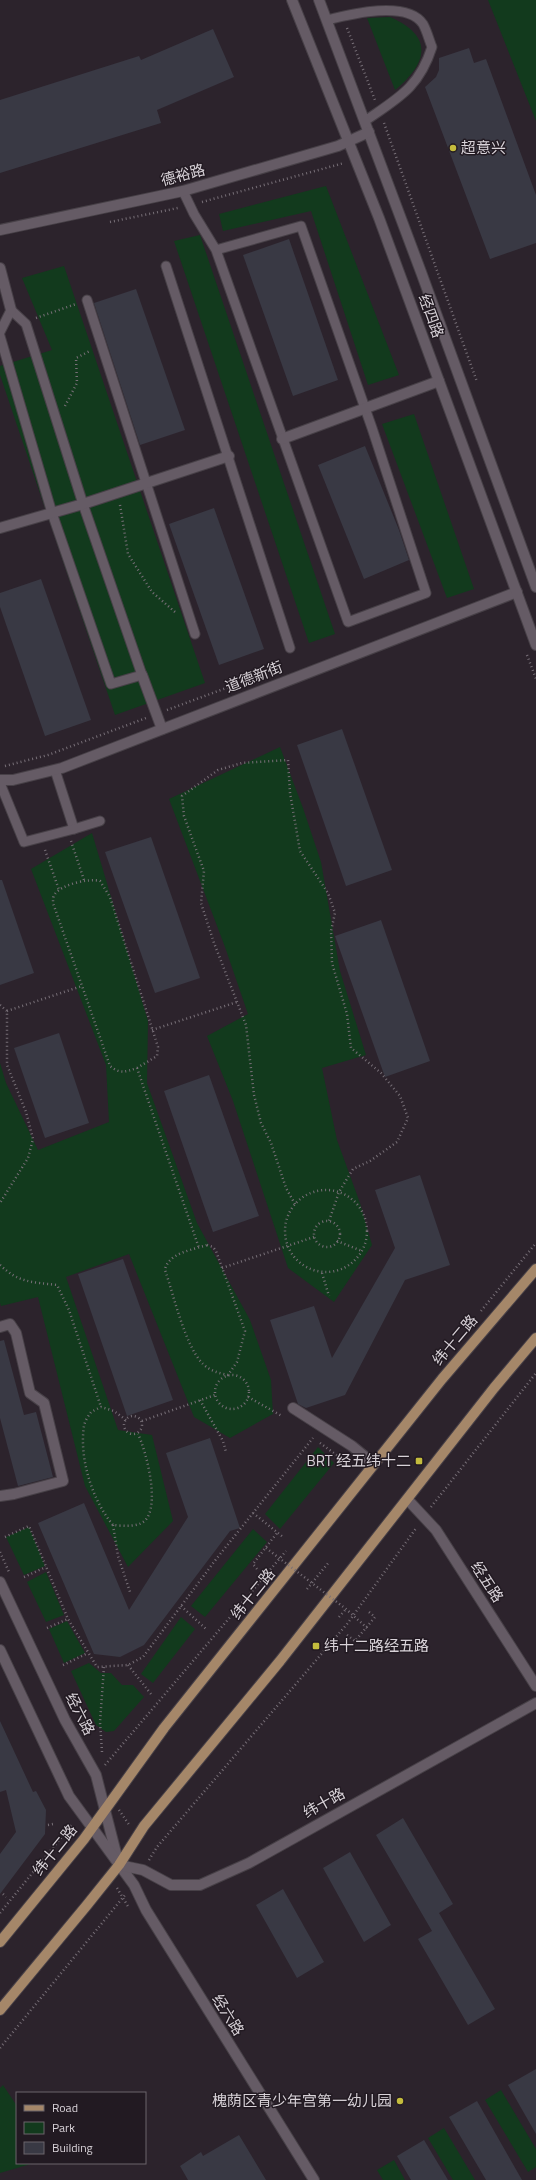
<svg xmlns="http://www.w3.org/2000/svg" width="536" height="2180" font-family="'Titillium Web','Noto Sans SC',sans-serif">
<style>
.green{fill:#123a1d}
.building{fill:#393944}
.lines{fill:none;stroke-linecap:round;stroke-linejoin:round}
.lane-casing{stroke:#474047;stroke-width:11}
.street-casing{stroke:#474047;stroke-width:12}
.secondary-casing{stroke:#474047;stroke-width:12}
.primary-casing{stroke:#474047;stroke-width:12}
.path{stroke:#776f77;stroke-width:2.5;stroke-dasharray:1 3;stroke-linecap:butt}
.lane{stroke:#655b65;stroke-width:9}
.street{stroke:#655b65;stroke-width:10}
.secondary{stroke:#655b65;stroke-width:10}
.primary{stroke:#a58769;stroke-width:10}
.path-bridge{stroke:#776f77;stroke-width:2.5;stroke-dasharray:1 3;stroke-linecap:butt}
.poi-dot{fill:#c4bc3d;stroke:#221a22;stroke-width:1.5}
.labels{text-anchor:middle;stroke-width:3;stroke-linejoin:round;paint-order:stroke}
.poi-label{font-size:15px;fill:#d8d2d8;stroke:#221a22;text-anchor:start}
.street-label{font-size:15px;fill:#d8d2d8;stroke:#221a22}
</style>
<rect width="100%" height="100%" fill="#2c232c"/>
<g class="green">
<polygon points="488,0 536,0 536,121"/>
<path d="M390 17C434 36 428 63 395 90L367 18Z"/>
<polygon points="326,186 399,375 368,385 311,211 223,231 219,214"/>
<polygon points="200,235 335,634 309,643 174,241"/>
<polygon points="64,266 205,683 115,715 0,375 0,366 52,350 22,278"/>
<polygon points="414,414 474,589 447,598 382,424"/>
<polygon points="280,747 303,808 321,862 340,971 366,1055 322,1068 337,1140 360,1203 372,1245 334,1302 288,1268 233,1101 207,1036 248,1014 225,947 169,799"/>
<polygon points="92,833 148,1021 147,1083 197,1223 250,1320 271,1380 273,1414 230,1438 194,1417 129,1254 66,1277 118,1430 152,1435 173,1521 128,1567 85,1486 38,1297 1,1306 0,1303 0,1063 6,1083 38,1150 109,1122 106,1065 31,869"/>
<polygon points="318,1447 334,1463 280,1529 265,1514"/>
<polygon points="29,1527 45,1566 24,1575 6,1537"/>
<polygon points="253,1529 267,1542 205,1617 191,1606"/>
<polygon points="46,1572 64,1615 46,1622 27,1582"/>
<polygon points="181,1617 195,1629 153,1683 141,1674"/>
<polygon points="67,1621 85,1653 64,1663 49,1629"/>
<polygon points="89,1663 101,1673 111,1673 122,1685 133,1685 144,1697 114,1731 106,1732 96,1725 71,1671"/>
<polygon points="3,2085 17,2106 17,2163 34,2163 0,2173 0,2088"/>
<polygon points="501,2090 536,2149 536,2167 528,2172 485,2100"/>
<polygon points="444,2128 475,2180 453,2180 428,2138"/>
<polygon points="394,2160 405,2180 383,2180 377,2170"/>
</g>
<g class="building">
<polygon points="213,29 234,77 157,110 161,123 0,173 0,100 139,56 141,60"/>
<polygon points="469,48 474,63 486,59 536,195 536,243 490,259 425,87 436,77 439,70 439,58"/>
<polygon points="289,239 338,380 293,396 243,255"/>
<polygon points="136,289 185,430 140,445 94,303"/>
<polygon points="365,446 399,530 409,560 364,579 318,465"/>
<polygon points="214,508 264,649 219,665 169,524"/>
<polygon points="41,579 91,720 45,736 0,607 0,593"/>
<polygon points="342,729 392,870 346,886 297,745"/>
<polygon points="151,837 200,978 155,993 105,852"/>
<polygon points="0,880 2,880 34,973 0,985"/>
<polygon points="381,920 430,1061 385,1077 335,936"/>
<polygon points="59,1033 89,1123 45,1138 14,1048"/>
<polygon points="209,1075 259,1216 213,1232 164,1091"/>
<polygon points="420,1175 450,1265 405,1280 345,1395 306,1408 298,1404 270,1320 314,1306 332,1358 395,1248 375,1190"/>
<polygon points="123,1259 173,1400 127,1416 78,1274"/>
<polygon points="4,1340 24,1415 36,1412 53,1477 18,1486 0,1418 0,1341"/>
<polygon points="210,1438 240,1528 230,1531 144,1645 120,1657 94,1654 38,1523 84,1503 129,1610 188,1517 166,1453"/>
<polygon points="0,1721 33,1792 36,1791 46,1810 45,1834 0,1894 0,1854 16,1832 6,1790 0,1792"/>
<polygon points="403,1818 453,1904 439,1913 495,2009 468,2025 418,1939 432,1931 376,1835"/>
<polygon points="350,1852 391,1925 364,1942 323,1868"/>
<polygon points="283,1889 324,1962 297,1978 256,1905"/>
<polygon points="536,2069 536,2134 508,2085"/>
<polygon points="477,2101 522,2180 486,2180 449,2117"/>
<polygon points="239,2135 266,2180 188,2180 180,2166 201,2152 203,2156"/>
<polygon points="424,2140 448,2180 411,2180 397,2156"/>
</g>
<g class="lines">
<defs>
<g id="lane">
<path d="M327 20C351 14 407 0 423 24 427 31 429 40 432 47 419 88 398 98 365 121"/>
<polyline points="183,191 194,214 216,250 348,622 426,593 372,428 301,226 216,250"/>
<polyline points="166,266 290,648"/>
<polyline points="87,300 195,634"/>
<polyline points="0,332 11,310 26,324 83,504 142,675 111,684 52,513 0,336"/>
<polyline points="55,770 74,829"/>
<polyline points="0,783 24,842 74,829 100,821"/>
</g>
<g id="street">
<polyline points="0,268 11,310"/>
<polyline points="282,439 439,381"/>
<polyline points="0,528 83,504 229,456"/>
<polyline points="142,675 162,729"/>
<polyline points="0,780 13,780 62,768 517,592"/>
<polyline points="0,1327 10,1324 16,1333 30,1393 44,1403 63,1481 14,1494 0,1496"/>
<polyline points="293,1408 352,1446 374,1464"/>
</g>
<g id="secondary">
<polyline points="292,0 379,218 536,645"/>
<polyline points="319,0 421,272 536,587"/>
<polyline points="0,230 183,191 338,146 369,132"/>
<polyline points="408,1500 436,1530 536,1686"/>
<polyline points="0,1582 65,1720 96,1775 118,1861"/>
<polyline points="0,1650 69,1796 134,1885 146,1910 314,2180"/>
<polyline points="119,1865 143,1870 171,1885 200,1885 249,1863 536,1703"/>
</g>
<g id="primary">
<polyline points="0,1942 84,1839 164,1728 442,1379 536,1269"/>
<polyline points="0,2010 87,1905 119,1865 144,1826 280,1661 494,1388 536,1338"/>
</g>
</defs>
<use href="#lane" class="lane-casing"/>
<use href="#street" class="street-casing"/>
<use href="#secondary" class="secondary-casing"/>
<use href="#primary" class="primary-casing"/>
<g class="path">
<polyline points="347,28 375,100"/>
<polyline points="384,123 477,382"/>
<polyline points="202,202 344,163"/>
<polyline points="110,222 178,208"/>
<polyline points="36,318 76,304"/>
<polyline points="65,406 77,383 76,358 90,351"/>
<polyline points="120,505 128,554 152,592 175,612"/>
<polyline points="527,655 536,679"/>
<polyline points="167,710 245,681"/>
<polyline points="5,766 48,755 146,718"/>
<polyline points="71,841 84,880"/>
<polyline points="45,850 59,890"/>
<polyline points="0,1005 7,1011 7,1065 26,1112 33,1139 28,1158 0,1203"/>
<polyline points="7,1011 82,986"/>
<polyline points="152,1030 237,1002"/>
<path d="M137 1068 157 1056 158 1047 110 897 100 881C90 878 62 884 55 894 53 896 53 899 53 903L110 1066C120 1074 125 1072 137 1068L199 1248"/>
<circle cx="326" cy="1231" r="41"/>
<polyline points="295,1204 286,1188 271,1143 261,1123 254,1095 246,1025 214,943 201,903 204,871 184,816 182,796 218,770 242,763 288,760 290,793 300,851 328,893 335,913 331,931 332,963 347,1014 351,1048 381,1073 400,1096 408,1118 397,1142 370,1161 353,1169 339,1192 329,1221"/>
<circle cx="327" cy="1234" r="13"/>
<polyline points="337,1241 362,1251"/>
<path d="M207 1245 213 1247 216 1251 245 1331 237 1362 228 1375C219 1373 210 1371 203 1364 185 1346 174 1296 165 1270 168 1253 192 1250 207 1245Z"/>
<path d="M0 1265C19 1283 32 1282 57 1285L69 1310 101 1407"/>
<polyline points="222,1268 314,1237"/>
<polyline points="322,1273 329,1296"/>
<polyline points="481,1311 536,1243"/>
<circle cx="232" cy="1392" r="17"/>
<polyline points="248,1397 282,1416"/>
<polyline points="200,1400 223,1441 226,1452"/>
<circle cx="133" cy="1425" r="9"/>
<path d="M126 1420 114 1411 101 1407 91 1412C88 1416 85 1421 84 1426 79 1458 92 1500 113 1525 123 1526 141 1528 147 1518 159 1500 146 1451 138 1434"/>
<polyline points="142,1421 215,1395"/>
<polyline points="320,1443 342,1459"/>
<polyline points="431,1507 536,1373"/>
<polyline points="253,1513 283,1537"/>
<polyline points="113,1525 118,1556 130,1592"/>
<polyline points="5,1537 29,1526 68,1619 97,1667 128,1665 143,1657 217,1558 313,1438"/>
<polyline points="0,1552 9,1572"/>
<polyline points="257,1569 253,1564 277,1533"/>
<polyline points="24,1577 46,1567"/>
<polyline points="307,1589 329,1562"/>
<polyline points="181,1606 206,1629"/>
<polyline points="339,1617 346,1609"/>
<polyline points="47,1628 68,1619"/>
<polyline points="347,1635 355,1641 375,1617 369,1612"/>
<polyline points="63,1665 88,1653"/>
<polyline points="128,1665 151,1694"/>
<polyline points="102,1752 100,1722 104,1667"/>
<polyline points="105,1765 286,1551"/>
<polyline points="119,1810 130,1826"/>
<polyline points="48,1825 53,1824"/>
<polyline points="149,1860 157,1847 347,1624 417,1527"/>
<polyline points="117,1888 129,1908"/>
<polyline points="3,1894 6,1897"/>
<polyline points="0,1913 73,1823"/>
<polyline points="0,2048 125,1895"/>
</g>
<use href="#lane" class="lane"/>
<use href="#street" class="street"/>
<use href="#secondary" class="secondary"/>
<use href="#primary" class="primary"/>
<polyline class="path-bridge" points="266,1548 346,1609 367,1628"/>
</g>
<g class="poi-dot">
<circle cx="453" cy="148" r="4"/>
<rect x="415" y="1457" width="8" height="8" rx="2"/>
<rect x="312" y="1642" width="8" height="8" rx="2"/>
<circle cx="400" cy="2101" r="4"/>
</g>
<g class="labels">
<g class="poi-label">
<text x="461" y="153">超意兴</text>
<text x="411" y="1466" text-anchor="end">BRT 经五纬十二</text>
<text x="324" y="1651">纬十二路经五路</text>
<text x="392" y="2106" text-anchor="end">槐荫区青少年宫第一幼儿园</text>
</g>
<g class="street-label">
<text transform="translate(183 175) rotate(-15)" y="5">德裕路</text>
<text transform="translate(431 316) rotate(70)" y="5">经四路</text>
<text transform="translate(254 677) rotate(-21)" y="5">道德新街</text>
<text transform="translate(455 1340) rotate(-50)" y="5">纬十二路</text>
<text transform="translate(487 1582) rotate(57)" y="5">经五路</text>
<text transform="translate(253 1594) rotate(-51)" y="5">纬十二路</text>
<text transform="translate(80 1714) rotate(63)" y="5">经六路</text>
<text transform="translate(324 1803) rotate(-29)" y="5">纬十路</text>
<text transform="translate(55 1850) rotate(-51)" y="5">纬十二路</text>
<text transform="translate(228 2015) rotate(58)" y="5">经六路</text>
</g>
</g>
<rect x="16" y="2092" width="130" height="72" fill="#221a22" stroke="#6b646b"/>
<rect x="24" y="2105" width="20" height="6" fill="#a58769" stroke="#6b646b"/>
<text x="52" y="2112" font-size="12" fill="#d8d2d8">Road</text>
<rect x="24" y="2122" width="20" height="12" fill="#123a1d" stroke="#6b646b"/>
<text x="52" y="2132" font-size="12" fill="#d8d2d8">Park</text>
<rect x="24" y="2142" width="20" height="12" fill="#393944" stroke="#6b646b"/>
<text x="52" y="2152" font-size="12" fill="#d8d2d8">Building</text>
</svg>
